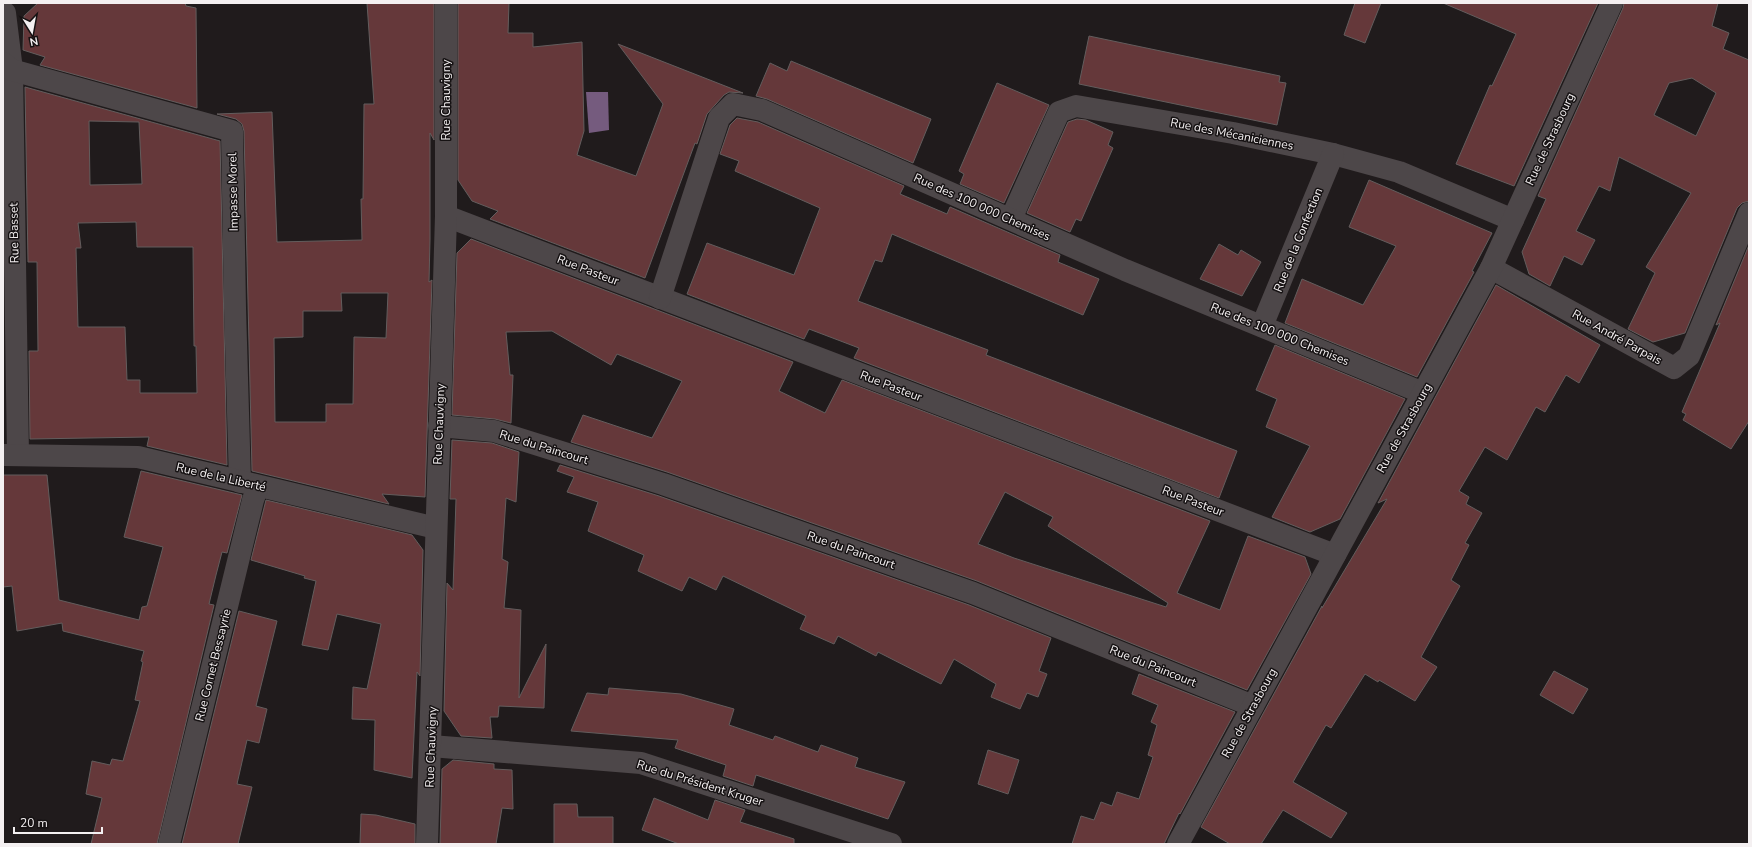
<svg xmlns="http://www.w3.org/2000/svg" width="1752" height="847" font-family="'Nunito Sans',sans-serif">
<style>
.water{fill:#755b7e}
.building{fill:#65383a;stroke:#635d5d;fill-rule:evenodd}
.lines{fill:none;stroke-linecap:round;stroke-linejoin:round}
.street{stroke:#4d4749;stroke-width:22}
.labels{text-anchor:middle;stroke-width:3;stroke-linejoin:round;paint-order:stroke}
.street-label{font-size:12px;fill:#f4f0f1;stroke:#161213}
</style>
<rect width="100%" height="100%" fill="#201b1c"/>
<polygon class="water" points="586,92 608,92 609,130 589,133"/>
<g class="building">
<polygon points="38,3 185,3 186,6 196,8 197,108 40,65 45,57 23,50 24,16"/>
<path d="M367 3H434V140L430 133V239L429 282 432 280 425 497 382 494 389 504 252 471 244 131 242 124 236 119 217 114 272 112 277 242 362 240 361 199H363L364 104H374ZM341 293H388L386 338 354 337 353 404H326V422H275L274 338 303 337V311H342Z"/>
<polygon points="458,3 509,3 508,33 533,33 533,47 582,42 584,131 577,155 636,176 663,104 618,44 743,93 729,92 724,95 707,114 697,144 695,143 645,278 490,219 498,211 472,201 458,180"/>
<polygon points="1355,3 1381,3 1365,43 1344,35"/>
<polygon points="1443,3 1598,3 1514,186 1456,164 1490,85 1492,86 1516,34"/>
<path d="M1624 3H1718L1712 26 1729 33 1723 49 1749 60V201L1742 203 1737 208 1685 333 1653 342 1628 329 1655 273 1646 267 1691 193 1619 157 1610 191 1599 186 1576 231 1595 240 1582 265 1564 256 1550 286 1529 274 1522 252 1546 199 1538 196 1623 8ZM1692 78 1716 93 1696 136 1654 115 1669 83Z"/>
<polygon points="1089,36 1280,76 1279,82 1286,83 1277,125 1079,84"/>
<polygon points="791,61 931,119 913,163 767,99 756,96 770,63 787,71"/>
<polygon points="997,83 1049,105 1004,203 960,184 964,174 959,171"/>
<path d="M25 87 220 141 227 465 147 446 149 437 30 439 29 351H38L37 262H28ZM89 121 139 122 142 184 90 185ZM136 222 137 247H193L194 346H196L197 393H140V380H127L125 327H78L76 248H81L78 223Z"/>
<polygon points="737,118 758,122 904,186 900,194 947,214 950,207 1060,255 1058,262 1099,279 1083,315 892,234 882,262 875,260 858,301 988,350 986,355 1237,451 1219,498 854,358 859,348 809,329 804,339 687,294 707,243 794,275 820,208 735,171 739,161 720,154 730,125"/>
<polygon points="1077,119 1086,120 1113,132 1108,145 1113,148 1081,221 1076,219 1070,232 1027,213 1068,122"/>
<polygon points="1369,180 1492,233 1472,271 1474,272 1417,377 1285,323 1302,279 1363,305 1396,246 1349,227"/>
<path d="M471 239 793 362 779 391 825 413 842 380 1210 521 1177 593 1220 610 1248 536 1305 557 1311 574 1247 690 977 581 667 472 571 442 583 415 652 438 682 381 617 354 611 365 552 331 506 332 510 375H513L511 423 495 419 452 415 457 253ZM1005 492 1053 517 1048 526 1168 603 1166 607 1014 558 978 544Z"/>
<polygon points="1219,244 1238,255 1241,250 1261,262 1242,296 1200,279"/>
<polygon points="1749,245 1749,421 1731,449 1683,420 1686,414 1682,412 1720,323 1716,325"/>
<polygon points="1496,285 1600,345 1579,383 1566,375 1545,412 1536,407 1507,460 1485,447 1459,491 1469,497 1466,504 1482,513 1465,543 1469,545 1451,580 1460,586 1421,657 1437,667 1415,701 1379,680 1378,682 1365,674 1331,728 1326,725 1293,782 1347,813 1331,838 1283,810 1261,844 1230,844 1201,827 1322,606 1322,608 1387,499 1378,503"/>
<polygon points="1275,345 1405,399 1340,519 1310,532 1272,517 1310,446 1266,427 1277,399 1256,390"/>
<polygon points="452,440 492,443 519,452 516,502 506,498 502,559 508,562 504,608 521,610 519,698 546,644 544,708 499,706 498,717 490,717 492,738 461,736 444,711 447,583 453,590 456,499 450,499"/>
<polygon points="560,465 659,496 969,605 1051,638 1039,671 1047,674 1038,697 1027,693 1020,709 991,697 996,684 954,659 941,684 878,652 876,656 838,636 834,644 800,629 806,616 723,576 716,590 689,577 682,591 638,571 644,555 588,531 598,502 567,492 574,477 557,471"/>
<polygon points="141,471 242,495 227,553 222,552 216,575 209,604 214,605 157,844 91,844 102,798 86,794 92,761 110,765 112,759 123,761 140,701 135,700 143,662 141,661 144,651 63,631 62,623 17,631 12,586 3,587 3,475 47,475 59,600 139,620 142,607 147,606 163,547 124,537"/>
<polygon points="266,500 412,535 423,550 420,676 417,672 412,778 374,770 375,720 352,719 353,687 367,689 381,624 337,614 328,650 302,645 316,581 304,578 305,576 251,560"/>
<polygon points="239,611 277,621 256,706 267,709 259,743 247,740 237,784 252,787 238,844 182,844"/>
<polygon points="1554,671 1588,689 1573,714 1540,695"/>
<polygon points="1139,674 1235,712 1180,814 1179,813 1164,844 1072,844 1081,816 1094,820 1101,802 1112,806 1117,792 1139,799 1153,757 1148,755 1157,725 1151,722 1158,705 1132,694"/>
<polygon points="609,688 681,694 734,709 729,725 773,740 775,736 818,752 821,745 858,758 855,767 905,782 888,819 756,775 753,786 723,776 726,765 675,748 678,740 571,731 587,693 608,695"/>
<polygon points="988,750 1019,760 1008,794 978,784"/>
<polygon points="453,760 494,764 494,769 512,770 513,809 502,808 496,844 440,844 442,769"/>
<polygon points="654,798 708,820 715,800 745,810 740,822 794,839 794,844 679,844 642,830"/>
<polygon points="554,804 577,804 578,817 613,817 613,844 554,844"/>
<polygon points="361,814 376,815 415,824 415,844 360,844"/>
</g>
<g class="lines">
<g class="street">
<polyline points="5,13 12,70 18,454"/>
<polyline points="3,63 12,70 232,131 235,308 240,482"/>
<polyline points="446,216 1335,555"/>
<polyline points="1011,219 1059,112 1076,106 1233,133 1333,154 1399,172 1513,220"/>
<polyline points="1491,268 1674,368 1689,356 1749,213"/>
<polyline points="660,298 719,118 733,104 762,110 1125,270 1423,393"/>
<polyline points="1262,326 1333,154"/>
<polyline points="439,426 494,431 663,484 973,593 1253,706"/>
<polyline points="4,455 138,457 436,528"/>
<polyline points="431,746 641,763 891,844"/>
<polyline points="169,844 253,500 258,486"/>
<polyline points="427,844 446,216 446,3"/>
<polyline points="1178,844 1491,268 1612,3"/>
</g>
</g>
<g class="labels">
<g class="street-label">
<text transform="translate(446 100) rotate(-90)" y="4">Rue Chauvigny</text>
<text transform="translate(1232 134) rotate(11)" y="4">Rue des Mécaniciennes</text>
<text transform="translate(1550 139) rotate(-65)" y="4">Rue de Strasbourg</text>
<text transform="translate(233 192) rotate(-91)" y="4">Impasse Morel</text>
<text transform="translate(982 207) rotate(24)" y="4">Rue des 100 000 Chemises</text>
<text transform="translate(14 233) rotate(-91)" y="4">Rue Basset</text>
<text transform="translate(1298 240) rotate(-68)" y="4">Rue de la Confection</text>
<text transform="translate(588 270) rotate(21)" y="4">Rue Pasteur</text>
<text transform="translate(1280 334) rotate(22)" y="4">Rue des 100 000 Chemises</text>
<text transform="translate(1617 337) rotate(29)" y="4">Rue André Parpais</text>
<text transform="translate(891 386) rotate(21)" y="4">Rue Pasteur</text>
<text transform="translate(439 424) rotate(-88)" y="4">Rue Chauvigny</text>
<text transform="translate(1404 428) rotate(-61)" y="4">Rue de Strasbourg</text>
<text transform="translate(544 447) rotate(17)" y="4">Rue du Paincourt</text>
<text transform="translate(221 477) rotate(13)" y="4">Rue de la Liberté</text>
<text transform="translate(1193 501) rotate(21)" y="4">Rue Pasteur</text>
<text transform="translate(851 550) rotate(19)" y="4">Rue du Paincourt</text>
<text transform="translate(213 665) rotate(-76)" y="4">Rue Cornet Bessayrie</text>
<text transform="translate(1153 666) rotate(22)" y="4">Rue du Paincourt</text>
<text transform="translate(1249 713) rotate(-61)" y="4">Rue de Strasbourg</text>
<text transform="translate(431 747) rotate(-88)" y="4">Rue Chauvigny</text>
<text transform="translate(700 783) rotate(17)" y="4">Rue du Président Kruger</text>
</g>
</g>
<rect width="1752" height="847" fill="none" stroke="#f4f0f1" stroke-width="8"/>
<g transform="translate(32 32) rotate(169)" stroke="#161213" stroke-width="3" paint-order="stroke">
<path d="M0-3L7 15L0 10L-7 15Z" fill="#f4f0f1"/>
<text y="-6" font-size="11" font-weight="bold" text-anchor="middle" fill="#f4f0f1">N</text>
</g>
<path d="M14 827v6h88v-6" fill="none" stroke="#f4f0f1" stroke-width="2"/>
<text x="20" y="827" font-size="12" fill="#f4f0f1" stroke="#161213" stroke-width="3" paint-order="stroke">20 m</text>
</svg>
